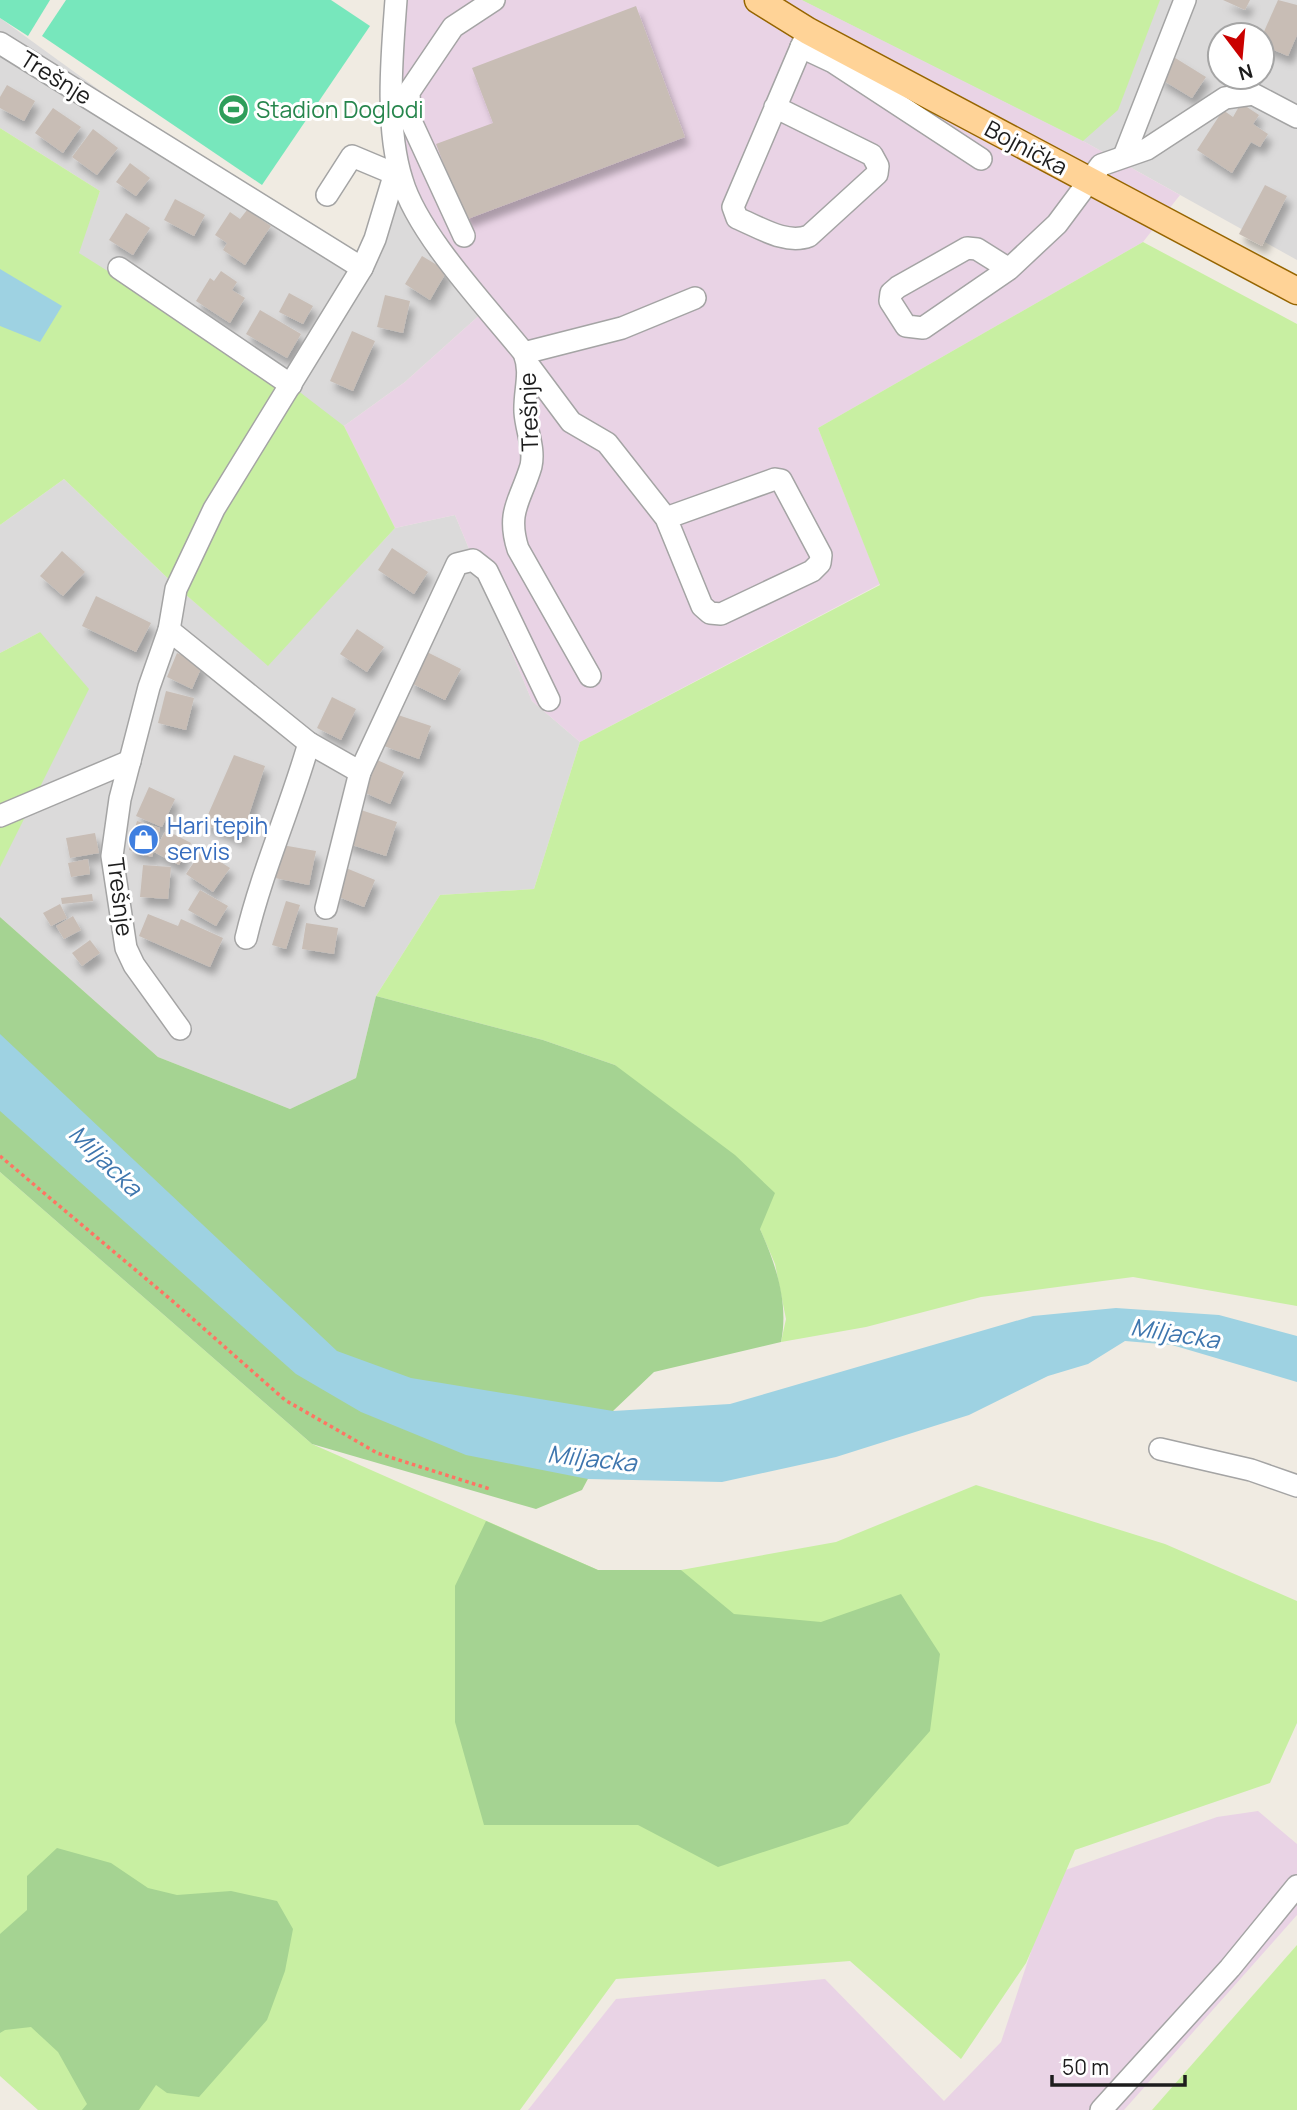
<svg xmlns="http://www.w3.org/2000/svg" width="1297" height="2110" font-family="Manrope,sans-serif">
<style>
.residential{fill:#dbdada;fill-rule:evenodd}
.industrial{fill:#e9d3e5}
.grass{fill:#c8efa2}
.forest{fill:#a5d392}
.pitch{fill:#77e7bc}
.water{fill:#9ed2e2}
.building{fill:#c8bdb5;filter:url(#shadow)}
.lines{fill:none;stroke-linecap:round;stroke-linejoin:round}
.minor-casing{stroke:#a4a4a4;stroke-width:24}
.major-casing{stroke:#966500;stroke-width:29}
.path{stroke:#ff7463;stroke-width:3.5;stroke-dasharray:3.5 3.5;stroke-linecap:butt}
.minor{stroke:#fff;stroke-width:21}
.major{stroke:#ffd397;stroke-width:26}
.labels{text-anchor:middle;stroke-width:6;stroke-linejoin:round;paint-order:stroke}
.street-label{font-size:23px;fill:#1d1d1d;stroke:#fff}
.leisure-label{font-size:23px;fill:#27864d;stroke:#fff;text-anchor:start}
.shop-label{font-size:23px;fill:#366cbe;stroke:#fff;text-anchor:start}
.water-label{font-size:24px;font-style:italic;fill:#3e76ae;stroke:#fff}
</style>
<defs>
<filter id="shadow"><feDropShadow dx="4.5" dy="8" stdDeviation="3.5" flood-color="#0004"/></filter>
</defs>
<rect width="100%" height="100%" fill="#f0ebe2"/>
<g class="residential">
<path d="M802 0H1297V260L1083 141ZM1220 35H1262V77H1220Z"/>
<polygon points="0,18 197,161 354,262 392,176 483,312 405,382 344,426 78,253 100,191 0,128"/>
<polygon points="64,479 178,588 268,665 395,528 455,515 532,701 580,742 534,889 440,895 376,996 356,1078 290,1109 158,1057 0,917 0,858 40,632 0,653 0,525"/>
</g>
<g class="industrial">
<polygon points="392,0 802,0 1083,141 1180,195 1143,242 818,428 880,584 580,742 532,701 455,515 395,528 344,426 405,382 483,312 392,176"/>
<polygon points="1258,1811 1297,1844 1297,1915 1124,2110 528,2110 616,1999 825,1979 944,2101 1001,2042 1057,1873 1217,1817"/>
</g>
<g class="grass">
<polygon points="802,0 1160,0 1118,110 1083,141"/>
<polygon points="0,128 100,191 79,253 297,390 344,426 395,528 268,666 178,588 64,479 0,525"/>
<polygon points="1143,242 1297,324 1297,1306 1133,1277 981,1297 866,1327 781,1342 786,1319 775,1264 760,1229 615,1065 543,1040 376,996 440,895 534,889 580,742 880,585 818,428"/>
<polygon points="40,632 89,689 0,867 0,653"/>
<polygon points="0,1172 312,1444 598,1570 681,1570 836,1542 976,1485 1165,1544 1297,1601 1297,1723 1270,1783 1075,1850 1026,1963 961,2059 850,1961 616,1979 520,2110 38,2110 0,2076"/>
<polygon points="1297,1945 1297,2110 1152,2110"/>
</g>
<g class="forest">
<path d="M0 917 158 1057 290 1109 356 1078 376 996 543 1040 615 1065 735 1155 775 1193 760 1229C776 1265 789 1303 781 1342L654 1372 613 1411 606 1445 582 1490 536 1509 312 1444 0 1172Z"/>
<polygon points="486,1521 598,1570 681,1570 734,1614 821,1622 901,1594 940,1654 930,1731 848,1824 718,1867 638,1825 484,1825 455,1722 455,1586"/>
<polygon points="57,1848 111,1863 148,1888 177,1895 231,1891 277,1901 293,1929 285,1971 267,2020 199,2097 167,2093 156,2085 139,2110 82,2110 87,2104 58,2052 31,2027 5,2030 0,2033 0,1934 27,1910 27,1876"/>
</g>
<g class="pitch">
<polygon points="0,0 50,0 28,36 0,18"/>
<polygon points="66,0 331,0 370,26 262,185 42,36"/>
</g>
<g class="water">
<polygon points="0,269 62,306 40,342 0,326"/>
<polygon points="0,1034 337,1351 411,1378 613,1411 730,1404 1033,1316 1116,1308 1219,1315 1297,1336 1297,1382 1172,1345 1125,1341 1088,1364 1048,1376 969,1415 836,1457 722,1482 588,1479 466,1455 361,1412 296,1374 0,1111"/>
</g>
<g class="building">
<polygon points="1223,0 1250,0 1245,10"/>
<polygon points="1278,0 1297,5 1297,35 1288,56 1262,45 1262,36"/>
<polygon points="636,6 685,137 465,220 436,144 493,123 472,68"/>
<polygon points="1172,56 1206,77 1192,98 1159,78"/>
<polygon points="7,85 35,101 24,121 0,108 0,97"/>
<polygon points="1241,103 1259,115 1253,124 1268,134 1260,147 1251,142 1232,173 1197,150 1223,110 1233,117"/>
<polygon points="53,108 81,127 63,153 35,133"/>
<polygon points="93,129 118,148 97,175 72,157"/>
<polygon points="130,163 150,178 136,196 116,182"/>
<polygon points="1265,185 1287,196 1262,246 1239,234"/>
<polygon points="175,199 205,215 194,236 164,220"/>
<polygon points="247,210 271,226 245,265 223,250 227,243 215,235 230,212 240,219"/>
<polygon points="126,213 150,228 133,255 109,240"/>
<polygon points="422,256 447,271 430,300 405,284"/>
<polygon points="221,271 237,282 232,290 245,298 230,323 196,301 210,278 214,281"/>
<polygon points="289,293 313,306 303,324 279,312"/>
<polygon points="385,295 410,301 403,333 377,327"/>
<polygon points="260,310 301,334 287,358 246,334"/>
<polygon points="352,331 375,341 353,391 330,381"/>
<polygon points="392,548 428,572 414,594 378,570"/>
<polygon points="62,551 85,572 63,596 40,576"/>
<polygon points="96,596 151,623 136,652 82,626"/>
<polygon points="357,629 384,647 367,672 340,654"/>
<polygon points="425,651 461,669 445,700 409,682"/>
<polygon points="177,653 203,664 192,689 167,677"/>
<polygon points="166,691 194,698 186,730 158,723"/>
<polygon points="332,697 356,709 341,740 317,728"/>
<polygon points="395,714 431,726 419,759 384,746"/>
<polygon points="234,755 265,766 241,839 204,824"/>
<polygon points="375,759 404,772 390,804 361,791"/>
<polygon points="149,787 175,799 162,827 136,816"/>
<polygon points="358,809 397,822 386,856 346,843"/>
<polygon points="137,821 160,828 152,857 129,850"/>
<polygon points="166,830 191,843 179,865 154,852"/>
<polygon points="95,833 99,853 70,858 66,838"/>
<polygon points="282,845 316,851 309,885 275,878"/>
<polygon points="202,850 230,868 213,892 186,874"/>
<polygon points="88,859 90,874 71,877 68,863"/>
<polygon points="143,865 171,867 168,899 140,897"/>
<polygon points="346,868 375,880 364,907 334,895"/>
<polygon points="200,890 228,906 216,926 188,910"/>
<polygon points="92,894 93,901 62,904 61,898"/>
<polygon points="286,901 300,905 286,949 272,945"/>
<polygon points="60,904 67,918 51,926 43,913"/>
<polygon points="148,914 178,926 181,919 223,938 210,967 139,936"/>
<polygon points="73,916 81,930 64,939 56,926"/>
<polygon points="306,923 338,928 334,954 302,949"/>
<polygon points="90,940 100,953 82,966 72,953"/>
</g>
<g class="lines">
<defs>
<g id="minor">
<path d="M396 0C392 54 385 128 402 180 418 235 488 308 524 353 532 373 524 391 525 412 526 430 535 448 531 466 521 500 506 511 518 549L590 676"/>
<polyline points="0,43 362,268"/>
<polyline points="801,47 833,62 981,159"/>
<path d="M775 107 872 155 878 166 877 174 809 236C786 245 759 227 737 218L733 207 808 31"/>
<polyline points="1124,156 1185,0"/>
<polyline points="327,195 352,156 395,174"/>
<polyline points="464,236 410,119 409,92 453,27 494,0"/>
<polyline points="119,268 291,385"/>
<polyline points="1009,269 977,249 967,248 898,287 891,293 890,301 906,326 923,328 1009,269 1057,224 1101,165 1147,149 1225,98 1253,94 1297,117"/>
<polyline points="524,353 622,328 695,298"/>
<polyline points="530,367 571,422 607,443 666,518 702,606 710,613 721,614 812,571 820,563 821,555 781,480 775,479 666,518"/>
<polyline points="169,630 309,743 360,772 457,564 473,560 487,571 549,700"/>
<polyline points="0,816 130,761"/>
<polyline points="326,908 360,772"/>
<path d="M246 938C262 871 290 809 309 743"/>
<polyline points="180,1029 134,965 126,948 112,856 120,799 149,687 169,630 176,589 214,509 362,268 375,239 397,166"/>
<polyline points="1160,1449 1251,1470 1297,1486"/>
<polyline points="1101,2110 1230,1968 1297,1886"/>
</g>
<polyline id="major" points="758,0 808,31 1297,291"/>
</defs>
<use href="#minor" class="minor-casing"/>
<use href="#major" class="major-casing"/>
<polyline class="path" points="0,1156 176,1304 285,1400 377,1453 490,1489"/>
<use href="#minor" class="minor"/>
<use href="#major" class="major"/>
</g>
<defs>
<symbol id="stadium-disc" viewBox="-11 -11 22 22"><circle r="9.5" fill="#2e9e5b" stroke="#fff"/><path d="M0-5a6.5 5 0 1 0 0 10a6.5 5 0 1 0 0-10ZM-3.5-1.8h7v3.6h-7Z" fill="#fff"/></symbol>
<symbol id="shop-disc" viewBox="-11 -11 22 22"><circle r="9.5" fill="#3f7fe0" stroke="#fff"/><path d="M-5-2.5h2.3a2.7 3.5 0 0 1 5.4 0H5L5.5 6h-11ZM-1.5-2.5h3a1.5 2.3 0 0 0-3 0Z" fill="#fff"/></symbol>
</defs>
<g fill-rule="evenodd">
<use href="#stadium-disc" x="216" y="92" width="35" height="35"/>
<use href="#shop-disc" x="126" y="822" width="35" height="35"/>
</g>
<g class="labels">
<g class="street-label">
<text transform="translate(56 78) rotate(32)" y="8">Trešnje</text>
<text transform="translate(1026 148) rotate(28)" y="8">Bojnička</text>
<text transform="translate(529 412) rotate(-92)" y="8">Trešnje</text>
<text transform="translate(120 897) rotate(83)" y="8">Trešnje</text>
</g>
<g class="leisure-label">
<text x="256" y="118">Stadion Doglodi</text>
</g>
<g class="shop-label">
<text x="167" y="834">Hari tepih<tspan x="167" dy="26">servis</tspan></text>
</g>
<g class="water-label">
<text transform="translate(105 1161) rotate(44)" y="8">Miljacka</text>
<text transform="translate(1175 1334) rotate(9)" y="8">Miljacka</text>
<text transform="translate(592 1459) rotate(6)" y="8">Miljacka</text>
</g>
</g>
<g transform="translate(1241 56) rotate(164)"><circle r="33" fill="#ffffff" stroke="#a5a5a5" stroke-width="2"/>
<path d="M0-5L12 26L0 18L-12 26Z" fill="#ca0100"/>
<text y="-10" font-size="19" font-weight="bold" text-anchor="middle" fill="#1d1d1d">N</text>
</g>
<path d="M1052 2075v10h133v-10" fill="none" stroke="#1d1d1d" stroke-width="3.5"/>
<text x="1062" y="2075" font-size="21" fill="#1d1d1d" stroke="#ffffff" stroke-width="5" paint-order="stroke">50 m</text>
</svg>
